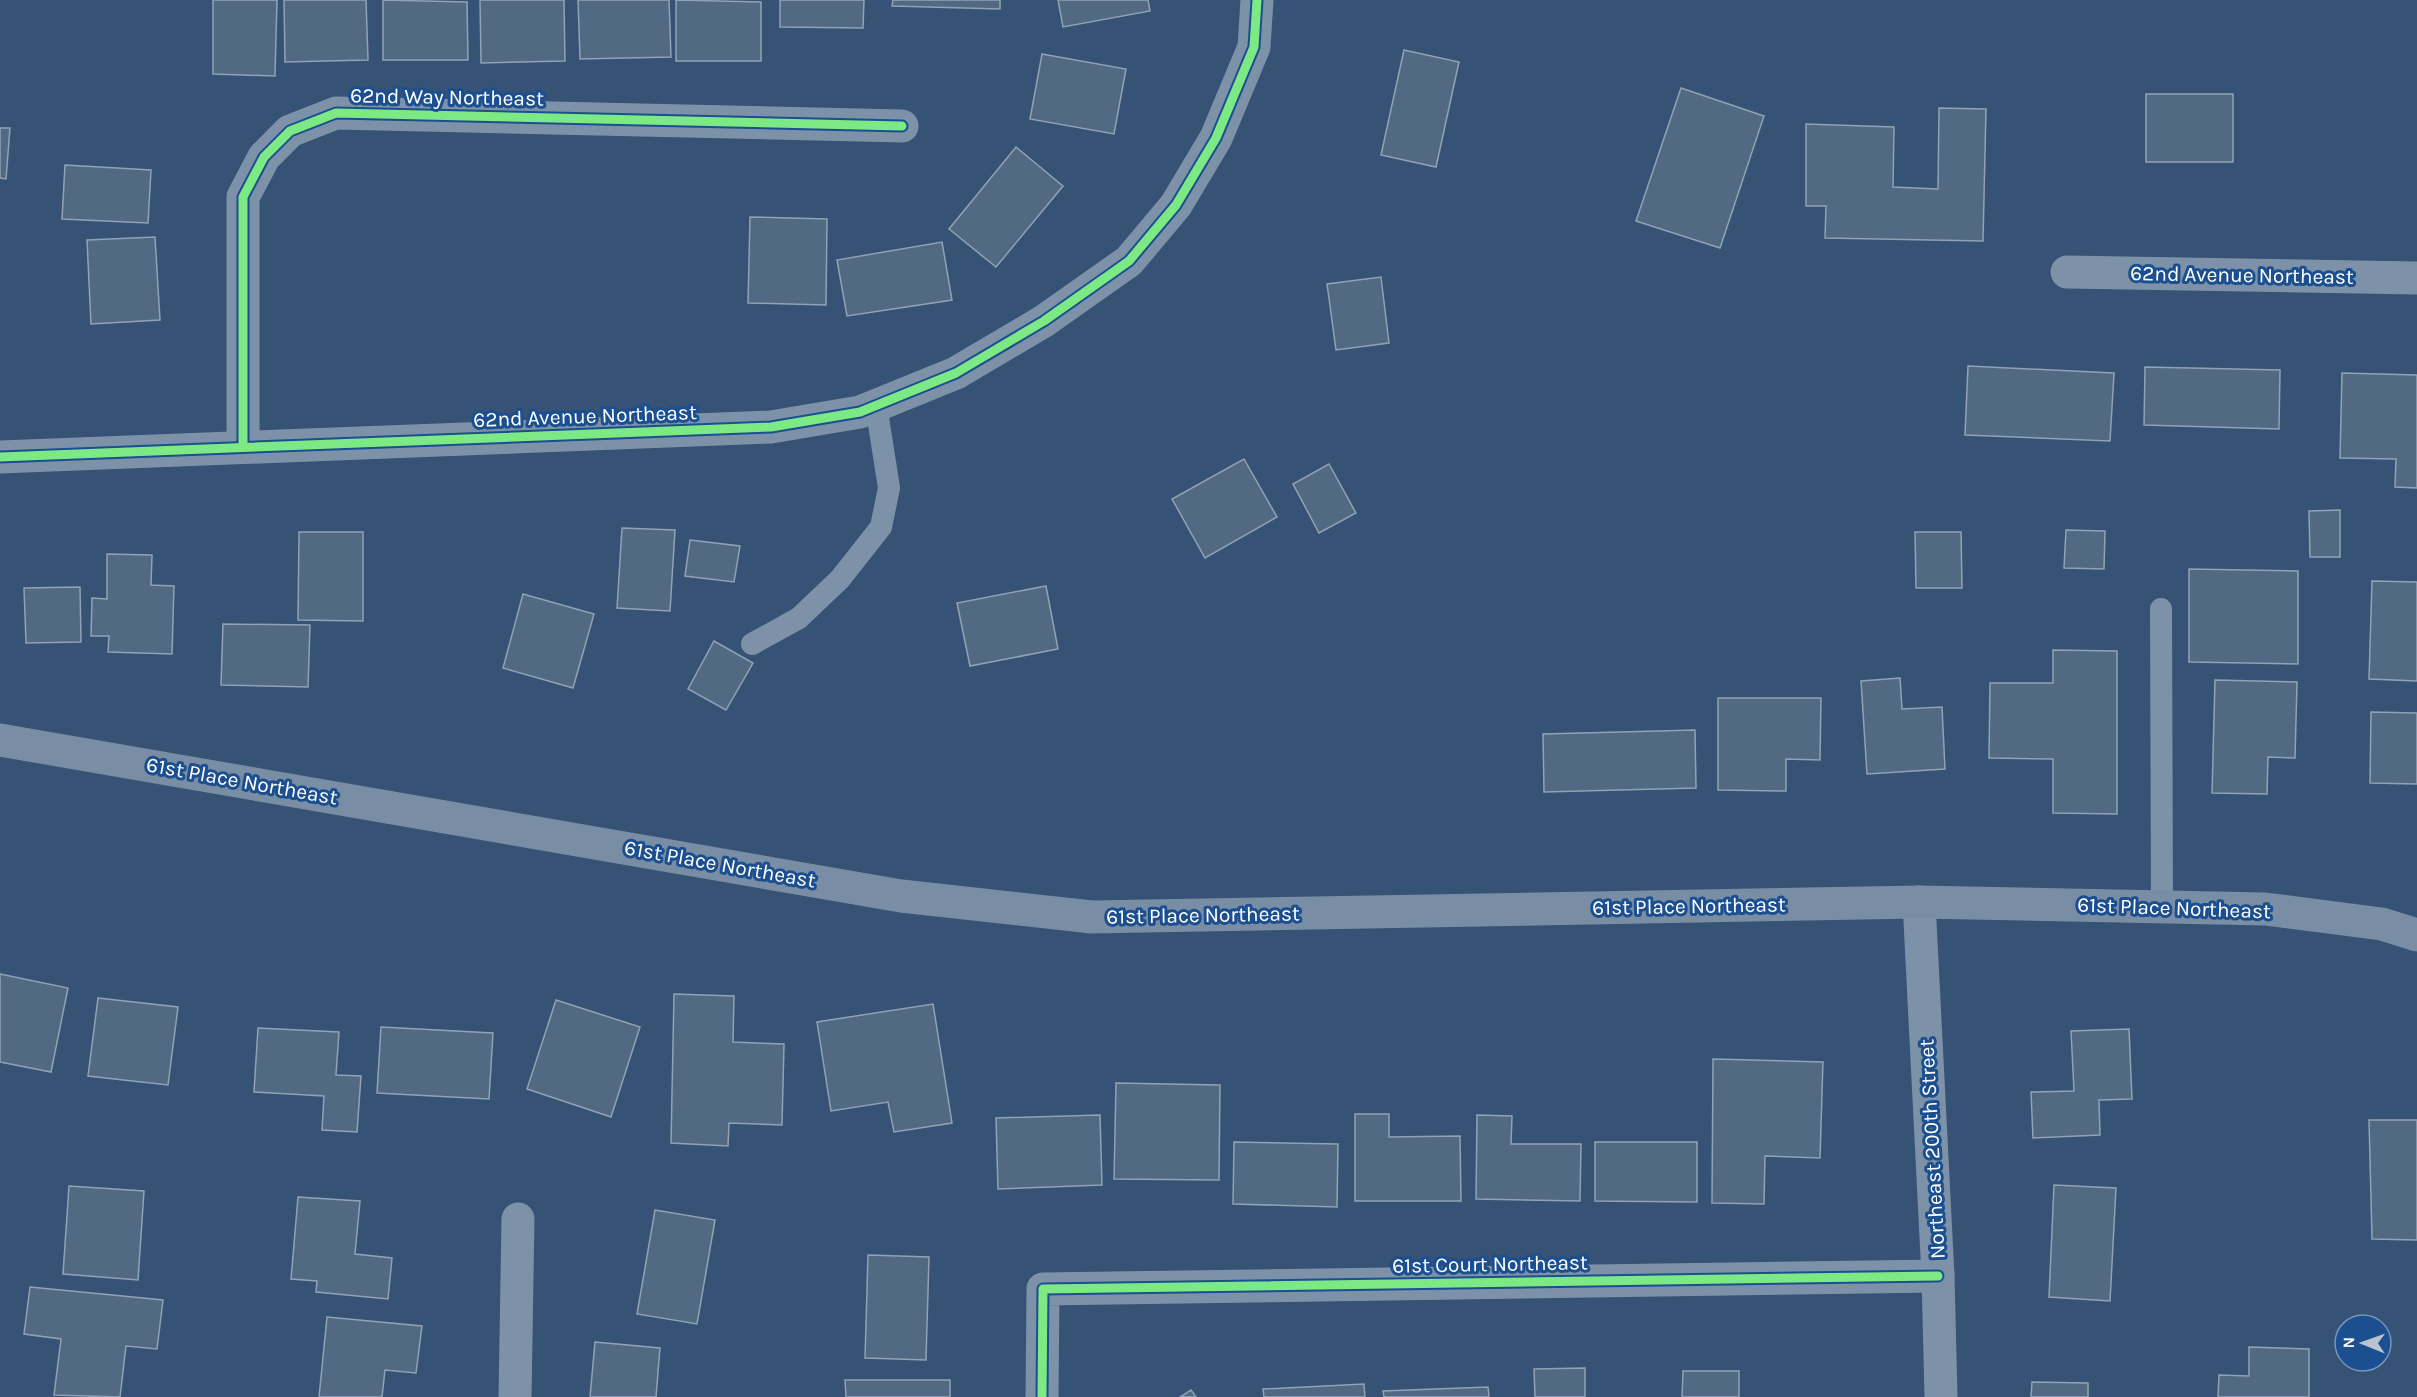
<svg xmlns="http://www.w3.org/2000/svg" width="2417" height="1397" font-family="Karla,sans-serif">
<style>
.building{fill:#526984;stroke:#92a2b6;stroke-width:1.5}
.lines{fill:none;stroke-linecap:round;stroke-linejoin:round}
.service{stroke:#7d92a8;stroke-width:22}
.minor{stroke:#7d92a8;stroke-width:33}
.tertiary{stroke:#7d92a8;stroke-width:33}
.secondary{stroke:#798da4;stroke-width:33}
.cycleway-casing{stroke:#1b4f8f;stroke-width:13}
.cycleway{stroke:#7ce984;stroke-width:9}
.labels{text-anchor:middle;stroke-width:6;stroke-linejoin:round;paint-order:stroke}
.street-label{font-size:21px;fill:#fff;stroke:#1b4f8f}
</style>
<rect width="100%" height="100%" fill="#365274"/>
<g class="building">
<polygon points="213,0 277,0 275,76 213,74"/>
<polygon points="284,0 366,0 368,60 285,62"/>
<polygon points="383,0 467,2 468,60 383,60"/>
<polygon points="480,0 564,0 565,61 481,63"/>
<polygon points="578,0 669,0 671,57 580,59"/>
<polygon points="676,0 761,2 761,61 676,61"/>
<polygon points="780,0 864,0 863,28 780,27"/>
<polygon points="893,0 1000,0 1000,9 892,6"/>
<polygon points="1058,0 1148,0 1150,11 1063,27"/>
<polygon points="1404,50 1459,62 1436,167 1381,155"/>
<polygon points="1042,54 1126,69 1114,134 1030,119"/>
<polygon points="1681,88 1764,116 1720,248 1636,221"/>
<rect x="2146" y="94" width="87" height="68"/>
<polygon points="1939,108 1986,109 1983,241 1825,238 1826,206 1806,206 1806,124 1894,127 1893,187 1938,189"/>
<polygon points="0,128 10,128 6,179 0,178"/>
<polygon points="1016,147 1063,186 996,267 949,229"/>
<polygon points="65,165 151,170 148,223 62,219"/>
<polygon points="750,217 827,219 826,305 748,303"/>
<polygon points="155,237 160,320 91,324 87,240"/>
<polygon points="942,242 952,300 847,316 837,260"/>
<polygon points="1381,277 1389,343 1336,350 1327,284"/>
<polygon points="1968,366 2114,373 2110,441 1965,435"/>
<polygon points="2145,367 2280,370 2279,429 2144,425"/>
<polygon points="2342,373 2417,375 2417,488 2395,487 2396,459 2340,458"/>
<polygon points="1244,459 1277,517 1205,558 1172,499"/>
<polygon points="1329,464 1356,513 1319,533 1293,484"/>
<polygon points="2340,510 2340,557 2310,557 2309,511"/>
<polygon points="622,528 675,530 670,611 617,608"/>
<polygon points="2066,530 2105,531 2104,569 2064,568"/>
<polygon points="299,532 363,532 363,621 298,620"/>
<polygon points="1915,532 1961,532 1962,588 1916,588"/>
<polygon points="690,540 740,546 734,582 685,576"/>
<polygon points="107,554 152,555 151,585 174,586 172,654 108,652 109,636 91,636 92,598 107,599"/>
<polygon points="2189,569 2298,571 2298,664 2189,662"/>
<polygon points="2372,581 2417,582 2417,681 2369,679"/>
<polygon points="1046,586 1058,649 970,666 957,603"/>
<polygon points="80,587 81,642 26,643 24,588"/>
<polygon points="523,594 594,614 573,688 503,668"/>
<polygon points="223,624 310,625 308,687 221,685"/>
<polygon points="714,641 753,663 726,710 688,689"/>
<polygon points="2053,650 2117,651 2117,814 2053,813 2053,759 1989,758 1990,683 2053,683"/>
<polygon points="1900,678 1902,709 1942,707 1945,769 1867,774 1861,681"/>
<polygon points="2215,680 2297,682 2295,758 2268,757 2267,794 2212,793"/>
<polygon points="1718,698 1821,698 1820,760 1786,759 1786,791 1718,790"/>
<polygon points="2371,712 2417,713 2417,784 2370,783"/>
<polygon points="1695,730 1696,788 1544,792 1543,734"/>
<polygon points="0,974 68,988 51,1072 0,1062"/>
<polygon points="674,994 734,996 733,1042 784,1044 782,1125 729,1123 728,1146 671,1143"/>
<polygon points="98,998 178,1007 168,1085 88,1076"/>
<polygon points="556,1000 640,1027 611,1117 527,1089"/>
<polygon points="933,1004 952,1123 894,1132 888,1102 831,1111 817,1022"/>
<polygon points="381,1027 493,1033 489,1099 377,1093"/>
<polygon points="258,1028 339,1032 336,1075 361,1076 357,1132 322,1130 324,1096 254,1092"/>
<polygon points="2129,1029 2132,1099 2099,1100 2100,1135 2033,1138 2031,1092 2074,1091 2071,1031"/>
<polygon points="1713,1059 1823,1062 1820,1158 1765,1156 1764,1204 1712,1203"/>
<polygon points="1116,1083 1220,1085 1219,1180 1114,1179"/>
<polygon points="1355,1114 1389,1114 1389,1137 1460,1136 1461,1201 1355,1201"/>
<polygon points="1100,1115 1102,1185 998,1189 996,1118"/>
<polygon points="1477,1115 1512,1116 1511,1144 1581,1144 1580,1201 1476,1199"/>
<polygon points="2369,1120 2417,1120 2417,1240 2372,1239"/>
<polygon points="1234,1142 1338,1144 1337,1207 1233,1204"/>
<polygon points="1595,1142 1697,1142 1697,1202 1595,1201"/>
<polygon points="2054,1185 2116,1188 2110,1301 2049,1297"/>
<polygon points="69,1186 144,1191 138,1280 63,1274"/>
<polygon points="298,1197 360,1201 355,1254 392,1258 388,1299 316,1292 317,1281 291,1279"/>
<polygon points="655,1210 715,1220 697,1324 637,1314"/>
<polygon points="868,1255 929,1257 926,1360 865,1358"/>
<polygon points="30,1287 163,1300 157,1349 126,1346 120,1397 54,1395 61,1339 24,1334"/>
<polygon points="327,1317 422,1326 416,1373 385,1370 382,1397 319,1397"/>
<polygon points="595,1342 660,1348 656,1397 590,1397"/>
<polygon points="2249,1347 2309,1349 2309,1397 2218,1397 2219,1375 2249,1376"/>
<polygon points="1585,1368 1585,1397 1535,1397 1534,1369"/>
<polygon points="1683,1371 1739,1371 1739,1397 1682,1397"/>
<polygon points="845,1380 950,1380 950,1397 846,1397"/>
<polygon points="2032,1382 2088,1383 2088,1397 2031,1397"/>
<polygon points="1364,1384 1365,1397 1264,1397 1263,1389"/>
<polygon points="1488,1387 1489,1397 1384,1397 1383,1391"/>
<polygon points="1191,1390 1196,1397 1180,1397"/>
</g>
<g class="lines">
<g class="service">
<polyline points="2161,609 2162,907"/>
<polyline points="752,644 799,618 840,579 881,527 889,488 876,405"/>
</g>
<g class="minor">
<polyline points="2067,272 2417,278"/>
<polyline points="243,447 243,197 264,157 290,131 336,113 902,126"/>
<polyline points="515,1397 518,1219"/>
<polyline points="1042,1397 1043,1289 1938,1276"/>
</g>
<g class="tertiary">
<polyline points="0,457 771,427 860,412 956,373 1044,321 1129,261 1176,205 1216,138 1254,47 1257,0"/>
<polyline points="1919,902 1938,1276 1941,1397"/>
</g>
<polyline class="secondary" points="0,740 901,896 1092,917 1919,902 2265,909 2382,924 2417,935"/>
<defs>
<g id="cycleway">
<polyline points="243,447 243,197 264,157 290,131 336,113 902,126"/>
<polyline points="0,457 771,427 860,412 956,373 1044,321 1129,261 1176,205 1216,138 1254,47 1257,0"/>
<polyline points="1042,1397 1043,1289 1938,1276"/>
</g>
</defs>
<use href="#cycleway" class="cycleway-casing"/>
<use href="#cycleway" class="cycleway"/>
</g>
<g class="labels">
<g class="street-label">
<text transform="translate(447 97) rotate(1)" y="7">62nd Way Northeast</text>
<text transform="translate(2242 275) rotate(1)" y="7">62nd Avenue Northeast</text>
<text transform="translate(585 416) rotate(-2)" y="7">62nd Avenue Northeast</text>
<text transform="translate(242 781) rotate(10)" y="7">61st Place Northeast</text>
<text transform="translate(720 864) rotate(10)" y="7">61st Place Northeast</text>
<text transform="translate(1689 906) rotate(-1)" y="7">61st Place Northeast</text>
<text transform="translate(2174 908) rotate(2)" y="7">61st Place Northeast</text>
<text transform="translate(1203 915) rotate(-1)" y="7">61st Place Northeast</text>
<text transform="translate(1932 1149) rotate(-93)" y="7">Northeast 200th Street</text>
<text transform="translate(1490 1264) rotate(-1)" y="7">61st Court Northeast</text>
</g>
</g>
<g transform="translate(2363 1343) rotate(271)"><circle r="28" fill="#1b4f8f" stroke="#7695bc" stroke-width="1.5"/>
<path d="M0-4.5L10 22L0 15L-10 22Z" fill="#b9c2ce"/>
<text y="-9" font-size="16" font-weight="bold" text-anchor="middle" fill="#ffffff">N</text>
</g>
</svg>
